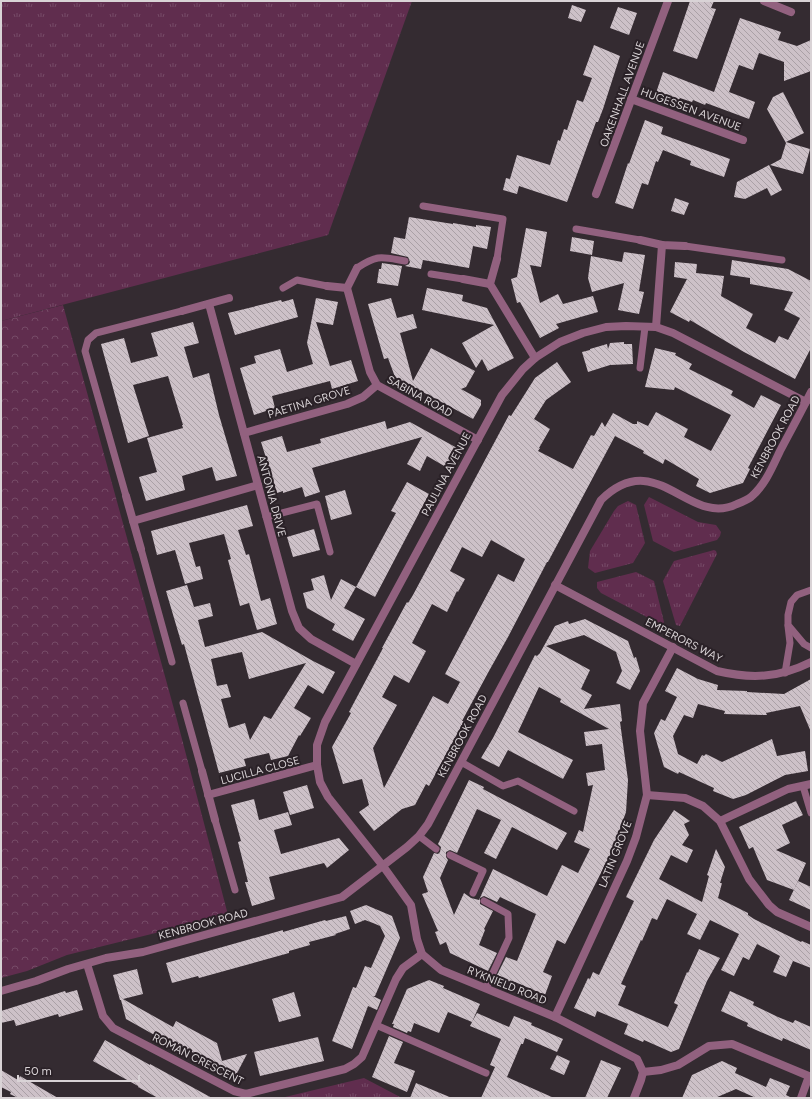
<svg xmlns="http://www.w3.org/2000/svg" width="812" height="1099" font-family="Figtree,sans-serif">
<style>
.grass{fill:url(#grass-tufts)}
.forest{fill:url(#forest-crowns)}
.building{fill:url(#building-back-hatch);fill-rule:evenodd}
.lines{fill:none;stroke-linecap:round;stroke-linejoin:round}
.service{stroke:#92617f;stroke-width:7}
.minor{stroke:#92617f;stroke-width:8}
.labels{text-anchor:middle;stroke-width:4;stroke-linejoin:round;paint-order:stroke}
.street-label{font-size:11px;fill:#d9d3d6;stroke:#2a2127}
</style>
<defs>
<pattern id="grass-tufts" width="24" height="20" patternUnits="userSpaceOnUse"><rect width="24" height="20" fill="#602d4e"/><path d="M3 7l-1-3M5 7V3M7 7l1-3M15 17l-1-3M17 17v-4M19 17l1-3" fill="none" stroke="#764b67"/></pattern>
<pattern id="forest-crowns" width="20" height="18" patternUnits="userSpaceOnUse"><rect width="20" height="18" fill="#602d4e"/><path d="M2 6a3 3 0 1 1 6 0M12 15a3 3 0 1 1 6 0" fill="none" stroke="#764b67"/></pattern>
<pattern id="building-back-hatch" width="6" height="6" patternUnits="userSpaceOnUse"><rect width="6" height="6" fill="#cdc1c8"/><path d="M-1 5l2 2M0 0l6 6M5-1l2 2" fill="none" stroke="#aaa0a6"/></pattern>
</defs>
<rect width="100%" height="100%" fill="#342b31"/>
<g class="grass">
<polygon points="1,1 412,1 328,235 1,321"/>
<polygon points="649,497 698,522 716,525 721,532 720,536 717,540 674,552 653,541 644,505"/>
<polygon points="628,501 636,505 645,543 633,563 595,573 588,568 590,551 614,511 618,506"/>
<polygon points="714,550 716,551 717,554 680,626 676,625 663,581 674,561"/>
<polygon points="636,572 654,581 664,622 662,625 601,593 597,588 597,582"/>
<polygon points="364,1078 402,1098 281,1098"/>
</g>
<polygon class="forest" points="63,305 177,720 228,915 67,955 27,971 1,978 1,321"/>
<g class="building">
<polygon points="690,1 714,1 711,8 716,9 697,59 673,51"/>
<polygon points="572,5 586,10 581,22 568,18"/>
<polygon points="618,7 637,13 629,35 610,28"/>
<polygon points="740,18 781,32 778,40 797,46 811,40 811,71 784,81 784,62 759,53 753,70 739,65 729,92 755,102 749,119 706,103 705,105 693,100 692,102 680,98 678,101 656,93 663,72 714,92"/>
<polygon points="594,45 620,56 603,109 598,122 596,122 567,202 519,186 517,194 503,190 506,178 510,179 517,155 550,165 558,140 560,141 564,129 567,130 577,100 583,102 592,78 583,75"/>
<polygon points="783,92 804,133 786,142 810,149 803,174 770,165 781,159 786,143 767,109 773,97"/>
<polygon points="645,120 663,127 661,134 730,159 724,177 690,165 691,161 663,150 658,162 656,161 648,185 642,183 633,209 615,203 628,163 629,164"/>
<polygon points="769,165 782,190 771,196 767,188 745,199 734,197 737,182"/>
<polygon points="675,198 689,203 684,215 671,211"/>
<polygon points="409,217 453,224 453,223 476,227 476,225 491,227 487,249 473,246 469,268 423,260 421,269 405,266 409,264 410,262 408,257 391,253 394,237 405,239"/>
<polygon points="526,228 547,232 541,267 530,265 540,303 558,294 563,304 593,296 598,312 556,324 559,328 540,338 520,302 517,303 511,279 517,277"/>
<polygon points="572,237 594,241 592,255 570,251"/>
<polygon points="624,252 645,255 639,291 644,292 639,314 618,310 624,283 592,292 588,278 591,256 622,262"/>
<polygon points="732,260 788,269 811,281 811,348 795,379 744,352 690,320 689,322 670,312 687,279 674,277 675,262 697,264 696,273 724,276 721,296 753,314 746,328 775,343 779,336 788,340 800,318 784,310 793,292 750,284 750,278 730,275"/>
<polygon points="382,263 402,266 398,286 377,283 379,269 381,269"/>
<polygon points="427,288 463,295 462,301 487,308 514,358 488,371 482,359 476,368 462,343 494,325 422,310"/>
<polygon points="316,298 338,302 333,325 316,322 330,366 351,360 358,381 332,389 330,381 272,396 275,408 254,415 240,368 256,363 254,356 280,349 287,372 313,364 307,343"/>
<polygon points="391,298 397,318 413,314 417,328 400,333 413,381 431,348 475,371 466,387 461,389 481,400 481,405 473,419 395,377 388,358 384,359 368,304"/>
<polygon points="293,299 298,317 235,335 228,313 281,300 282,302"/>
<polygon points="193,322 199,343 184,347 193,378 209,373 219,415 237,476 216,481 212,467 182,476 185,490 146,501 139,477 157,472 147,438 183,428 182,425 183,425 168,376 133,385 149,436 128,443 101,344 124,338 131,363 158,356 151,333"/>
<polygon points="624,342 624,344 632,344 633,364 610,365 588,372 582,352 590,350 590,349 607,344 608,349 610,343"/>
<path d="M655 348 676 353 675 355 692 364 689 369 733 391 731 395 754 408 761 395 781 405 748 468 750 469 743 483 710 493 696 486 699 479 665 459 663 464 656 460 643 453 644 451 615 436 548 562H547L508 637 489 671 462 721H464L429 786 426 784 415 805 402 809 374 831 359 812 369 805 362 779 343 784 332 747 351 713 349 712 383 648H382L407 602 408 603 413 595 509 415 511 416 535 378 557 362 571 382 546 400 534 419 550 429 539 448H540L538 451 573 469 591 435 594 436 602 422 605 427 613 413 633 424H637V421L648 426 656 412 688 429 684 437 711 451 731 415 675 387 674 390 645 387ZM491 540 525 559 514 582 498 574 445 674 460 682 448 704 433 696 384 788 373 748 397 705 382 697 394 675 409 683 426 651 412 643 432 604 447 612 457 591 458 592 465 579 450 571 462 547 482 557Z"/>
<polygon points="385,421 387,429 410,422 457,448 446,467 427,456 420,471 407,464 422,437 312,468 320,492 305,497 302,487 283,493 283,491 277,493 261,442 282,436 287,452 321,443 320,439"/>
<polygon points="407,482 429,494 375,597 356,587 396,513 391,511"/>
<polygon points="345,490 352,514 331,520 325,496"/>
<polygon points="247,505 253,526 238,530 246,555 249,554 261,601 270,598 277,624 257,630 249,603 240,606 228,560 231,559 224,534 189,543 196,567 200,566 203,579 185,584 175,550 157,555 151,531"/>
<polygon points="314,529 320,550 293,557 287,537"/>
<polygon points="324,575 331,600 341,579 356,587 344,608 365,619 353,641 332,630 335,624 307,608 303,593 314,590 311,579"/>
<path d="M187 585 194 607 210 603 213 616 198 620 205 647 262 632 313 661 335 672 323 694 308 685 294 708 311 718 300 736 299 735 288 756 271 760 269 753 244 759 246 766 219 773 184 644 182 645 166 591ZM242 652 249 679 306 663 271 719 264 716 250 740 245 723 229 728 221 699 231 697 227 684 217 686 211 659Z"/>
<polygon points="585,619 628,641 634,658 636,657 640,671 630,690 616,683 622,671 616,652 609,648 584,635 546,646 590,670 581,689 592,695 584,709 620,704 622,721 620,722 628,780 626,812 612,851 565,944 557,940 543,972 552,976 545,995 515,982 515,984 501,978 501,977 497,975 506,957 517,961 536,914 500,897 497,902 484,896 480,898 480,904 493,911 484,929 485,930 479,945 497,953 488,971 450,953 446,942 440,945 435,932 438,931 422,894 428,892 423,877 434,853 438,854 440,852 441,847 438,844 469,780 484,787 483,789 567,833 557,850 512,827 496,859 484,853 501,820 477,809 457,853 450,850 446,852 446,857 448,860 440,878 454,915 464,893 471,898 479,900 493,869 547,896 562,865 578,873 590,849 574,842 579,830 583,832 593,785 588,786 586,773 605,770 602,744 586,746 584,732 609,729 560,702 561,699 539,687 518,732 573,760 563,779 508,750 499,767 481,758 493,738 535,655 537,656 540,653 555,626 568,621 569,624"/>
<polygon points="677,668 698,679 718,685 717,690 747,691 747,692 784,694 811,679 811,732 800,706 766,713 767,715 724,714 725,711 698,704 693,718 684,715 673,736 678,754 697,764 702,755 704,756 706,754 722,762 772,739 777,756 805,751 808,771 785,775 746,795 733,799 713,791 714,788 679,772 678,774 664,767 654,733 661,719 665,721 677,697 665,691"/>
<polygon points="307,785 314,808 290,815 283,792"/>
<polygon points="254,799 259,820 288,812 292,825 274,830 281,854 339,838 349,850 327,868 324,863 269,877 275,899 252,906 245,882 248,882 238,842 241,841 231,805"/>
<polygon points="796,801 803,815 782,825 790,843 776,850 806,863 794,890 767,880 753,847 749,849 739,827"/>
<polygon points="674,810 690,821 684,824 689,835 682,845 693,850 687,863 671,855 659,879 702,902 709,876 707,875 716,849 725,867 720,883 722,883 718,898 748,913 748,915 754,919 801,942 802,941 811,945 811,968 793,961 786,977 773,972 780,956 757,944 749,960 743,957 734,976 721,970 739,934 710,920 700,940 687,934 697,914 667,899 657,920 652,918 642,941 641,940 621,984 626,986 618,1005 668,1027 678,1005 674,1003 687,972 688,973 699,949 720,958 707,981 679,1049 671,1052 644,1040 643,1042 624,1034 628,1024 597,1011 595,1017 574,1008 588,978 590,979 593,972 599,975 634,901 626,897 654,840"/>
<polygon points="798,881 811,887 811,910 789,900"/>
<polygon points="366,905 392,916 400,938 375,996 373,996 381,1000 377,1010 368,1006 352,1049 332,1041 353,987 356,988 365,966 371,968 385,936 380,926 373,923 365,920 355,924 350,911"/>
<polygon points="346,916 350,929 335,934 336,935 309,942 310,945 289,951 289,953 199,978 198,976 172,983 166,963 283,930 283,932 325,920 326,921"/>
<polygon points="137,969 143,994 123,999 173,1027 176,1021 217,1043 222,1061 247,1054 235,1077 210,1064 213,1063 159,1035 158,1037 126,1019 121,1000 120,1000 113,975"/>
<polygon points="429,980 444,986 443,988 480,1004 472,1022 477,1013 509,1027 514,1016 532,1023 531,1025 563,1039 557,1052 525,1038 523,1044 521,1044 507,1077 554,1098 481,1098 495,1067 490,1065 501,1039 470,1026 472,1022 448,1012 439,1033 414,1023 411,1032 408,1031 407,1033 393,1027 394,1024 392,1024 407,989"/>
<polygon points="77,990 83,1010 59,1017 58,1014 16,1026 14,1020 1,1023 1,1011 65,991 66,993"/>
<polygon points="730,991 754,1002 753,1005 778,1017 793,1023 795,1020 811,1027 811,1050 783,1038 782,1041 770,1036 747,1026 748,1023 721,1011"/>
<polygon points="294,992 301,1016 279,1022 272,999"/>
<polygon points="389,1036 403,1042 394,1063 415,1071 407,1092 372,1077"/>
<polygon points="318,1037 324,1061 260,1076 254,1052"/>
<polygon points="105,1040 150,1065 150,1064 212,1098 158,1098 138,1087 138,1086 93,1061"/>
<polygon points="557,1055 570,1061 564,1075 550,1069"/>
<polygon points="601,1060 621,1068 615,1081 607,1098 585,1098"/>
<polygon points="722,1061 737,1068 735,1073 766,1087 770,1078 790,1086 786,1095 792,1098 756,1098 736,1089 715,1098 682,1098 692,1075"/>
<polygon points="1,1070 18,1080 20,1076 58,1098 18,1098 10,1094 11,1092 1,1087"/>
<polygon points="416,1083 452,1098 410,1098"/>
</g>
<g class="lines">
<g class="service">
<polyline points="423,206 503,219 497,259"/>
<polyline points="576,229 640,240"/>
<polyline points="685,246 782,260"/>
<path d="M357 268C378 254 382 257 405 261"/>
<polyline points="431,274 463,279"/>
<polyline points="283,288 297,280 327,286"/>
<polyline points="640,368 645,327"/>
<polyline points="126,496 85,351 88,340 96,333 182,311"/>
<polyline points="266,517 317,504 330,552"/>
<polyline points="141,549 172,662"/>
<polyline points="811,590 797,595 791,602 788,615 788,625 804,644 811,648"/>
<polyline points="785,673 790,643 788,626"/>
<polyline points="183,703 202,771"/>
<polyline points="461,762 503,786 518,781 574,811"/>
<polyline points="803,786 811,813"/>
<polyline points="215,820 235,890"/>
<polyline points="419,836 436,849"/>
<polyline points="450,855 483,871 473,893"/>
<polyline points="484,901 508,914 509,938 486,988"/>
<polyline points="376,1025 486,1073"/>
</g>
<g class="minor">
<polyline points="764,1 791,12"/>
<polyline points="631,99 743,140"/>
<polyline points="596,194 668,1"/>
<polyline points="640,240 662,245 685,246"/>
<polyline points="497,259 490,284 535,358"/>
<polyline points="463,279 490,284"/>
<polyline points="327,286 347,288 370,372 377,385 478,440"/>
<polyline points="347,288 357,268"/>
<polyline points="209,304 292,611 299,628 311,639 356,664"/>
<polyline points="182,311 229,298"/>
<polyline points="656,327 662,245"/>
<polyline points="244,433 347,404 363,397 377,385"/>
<polyline points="126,496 141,549"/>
<polyline points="133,521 258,485"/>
<path d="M555 585 717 671C751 679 779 678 811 662"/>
<polyline points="202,771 215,820"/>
<polyline points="208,795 317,765"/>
<polyline points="647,795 685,798 703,806 720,821 749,879 769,905 777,912 811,927"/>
<polyline points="720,821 788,789 811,784"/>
<polyline points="87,964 103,1016 113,1028 234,1091 246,1094 345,1069 354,1064 362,1057 396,979 403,968 422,954"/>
<path d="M1 991 36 981 68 969 106 958 143 952 342 897 407 847 419 836 428 824 601 500C657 445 688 528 737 504 742 502 747 500 751 497 765 485 772 468 780 451 790 432 801 412 811 392"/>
<polyline points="555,1017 627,861 636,837 647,795 640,731 643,703 673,647"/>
<polyline points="643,1072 661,1070 678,1065 709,1046 732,1044 811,1077"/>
<polyline points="634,1098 641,1080 643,1072 637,1059 555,1017 441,970 422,954 417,939 411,905 383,866 328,797 320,782 317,765 317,745 325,722 502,395 523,369 535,358 560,342 583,333 606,327 626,326 656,327 673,333 806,402"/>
<polyline points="801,1098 809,1076"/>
</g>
</g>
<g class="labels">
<g class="street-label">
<text transform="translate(622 94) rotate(-70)" y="4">OAKENHALL AVENUE</text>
<text transform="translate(691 109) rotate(20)" y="4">HUGESSEN AVENUE</text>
<text transform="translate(420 396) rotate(29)" y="4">SABINA ROAD</text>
<text transform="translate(309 402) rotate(-17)" y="4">PAETINA GROVE</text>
<text transform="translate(775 437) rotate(-62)" y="4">KENBROOK ROAD</text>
<text transform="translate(446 474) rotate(-62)" y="4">PAULINA AVENUE</text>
<text transform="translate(272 496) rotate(75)" y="4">ANTONIA DRIVE</text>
<text transform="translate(684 640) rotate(27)" y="4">EMPERORS WAY</text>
<text transform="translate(462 736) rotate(-62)" y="4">KENBROOK ROAD</text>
<text transform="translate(260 770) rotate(-15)" y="4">LUCILLA CLOSE</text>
<text transform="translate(615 854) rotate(-68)" y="4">LATIN GROVE</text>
<text transform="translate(203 924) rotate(-15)" y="4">KENBROOK ROAD</text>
<text transform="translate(507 985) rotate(22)" y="4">RYKNIELD ROAD</text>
<text transform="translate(198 1059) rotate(27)" y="4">ROMAN CRESCENT</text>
</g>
</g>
<rect width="812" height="1099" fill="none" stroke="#d9d3d6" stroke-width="4"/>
<path d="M18 1075v6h121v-6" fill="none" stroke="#d9d3d6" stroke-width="2"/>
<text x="24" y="1075" font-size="12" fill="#d9d3d6" stroke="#2a2127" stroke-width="3" paint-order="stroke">50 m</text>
</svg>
